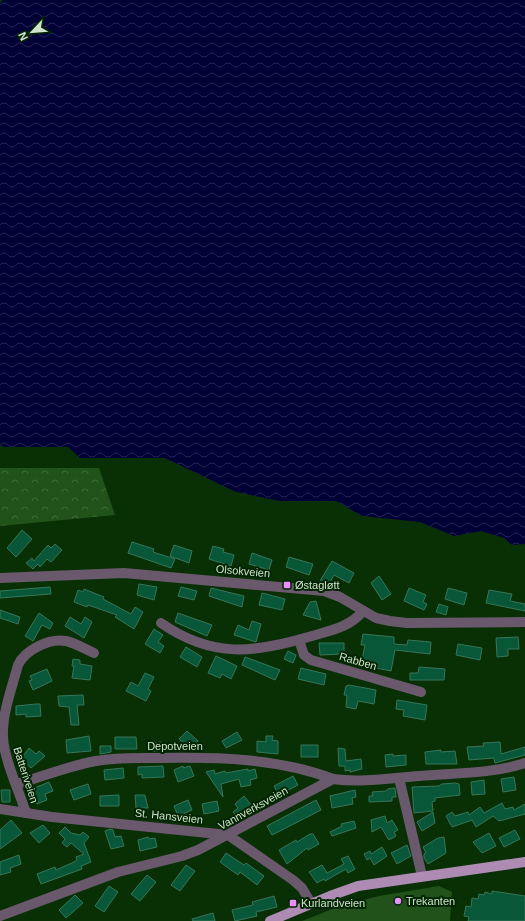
<svg xmlns="http://www.w3.org/2000/svg" width="525" height="921" font-family="Arial,sans-serif">
<style>
.forest{fill:url(#forest-crowns)}
.garden{fill:#20521a}
.water{fill:url(#water-waves)}
.building{fill:#085739;stroke:#377658}
.lines{fill:none;stroke-linecap:round;stroke-linejoin:round}
.minor{stroke:#6a596c;stroke-width:10}
.major{stroke:#ad8bb3;stroke-width:10}
.poi-dot{fill:#eb8dfc;stroke:#002500;stroke-width:1.5}
.labels{text-anchor:middle;stroke-width:4;stroke-linejoin:round;paint-order:stroke}
.street-label{font-size:11px;fill:#cce2c9;stroke:#002500}
.poi-label{font-size:11px;fill:#cce2c9;stroke:#002500;text-anchor:start}
</style>
<defs>
<pattern id="forest-crowns" width="20" height="18" patternUnits="userSpaceOnUse"><rect width="20" height="18" fill="#20521a"/><path d="M2 6a3 3 0 1 1 6 0M12 15a3 3 0 1 1 6 0" fill="none" stroke="#3f6b3a"/></pattern>
<pattern id="water-waves" width="16" height="10" patternUnits="userSpaceOnUse"><rect width="16" height="10" fill="#000037"/><path d="M0 5q4-4 8 0t8 0" fill="none" stroke="#242553"/></pattern>
</defs>
<rect width="100%" height="100%" fill="#092f05"/>
<polygon class="forest" points="0,468 99,468 115,515 0,526"/>
<polygon class="garden" points="439,886 452,892 450,921 302,921 340,906 379,896"/>
<polygon class="water" points="3,0 525,0 525,544 512,545 504,538 481,531 454,536 420,522 362,516 336,501 280,501 236,492 165,458 80,458 68,447 4,447 0,445 0,3"/>
<g class="building">
<polygon points="22,530 32,539 16,557 7,548"/>
<polygon points="132,542 154,549 153,552 175,559 171,568 128,553"/>
<polygon points="55,544 62,550 51,562 47,559 40,567 38,564 33,569 26,563 32,558 34,561 48,545 51,548"/>
<polygon points="174,545 192,551 189,563 170,556"/>
<polygon points="213,546 224,549 223,552 234,555 231,566 209,559"/>
<polygon points="252,553 272,560 269,570 249,564"/>
<polygon points="289,557 313,564 309,575 286,567"/>
<polygon points="332,561 354,573 349,583 334,575 328,586 320,581"/>
<polygon points="379,576 391,594 382,600 371,583"/>
<polygon points="139,584 157,587 154,600 137,595"/>
<polygon points="50,587 51,594 0,598 0,591"/>
<polygon points="181,587 197,591 194,600 178,596"/>
<polygon points="211,588 244,596 242,607 209,596"/>
<polygon points="409,588 426,595 423,602 427,604 424,610 404,601"/>
<polygon points="448,588 467,593 464,605 445,599"/>
<polygon points="84,589 104,597 103,599 131,614 135,607 143,612 134,629 115,617 117,615 88,605 87,607 74,602 78,590 83,592"/>
<polygon points="489,590 512,594 510,601 525,604 525,611 486,603"/>
<polygon points="262,593 285,599 282,610 259,605"/>
<polygon points="316,601 321,620 303,615 310,602"/>
<polygon points="439,604 448,607 446,615 436,612"/>
<polygon points="0,610 20,617 18,624 0,618"/>
<polygon points="39,613 53,623 50,629 42,625 33,641 25,636"/>
<polygon points="178,613 212,625 207,636 175,622"/>
<polygon points="70,617 81,624 85,617 92,622 84,638 65,626"/>
<polygon points="252,621 261,624 256,642 234,635 238,625 249,630"/>
<polygon points="154,629 163,635 158,642 164,646 160,653 145,644"/>
<polygon points="363,634 394,637 394,644 407,645 408,640 431,642 430,654 395,650 391,671 361,665 365,645 361,645"/>
<polygon points="518,637 519,649 508,649 508,656 497,657 496,638"/>
<polygon points="319,643 344,643 344,654 320,655"/>
<polygon points="458,644 482,648 480,660 456,655"/>
<polygon points="186,647 202,657 197,667 180,657"/>
<polygon points="288,651 296,655 293,663 284,659"/>
<polygon points="216,656 237,666 231,679 222,674 220,678 208,673"/>
<polygon points="245,657 280,670 275,680 242,665"/>
<polygon points="73,659 80,660 80,664 92,666 90,680 72,678 74,666 72,666"/>
<polygon points="419,667 445,669 444,680 410,680 410,673 418,673"/>
<polygon points="301,668 326,674 324,685 298,679"/>
<polygon points="47,669 52,681 33,690 29,681 32,680 30,676"/>
<polygon points="145,673 154,677 148,689 151,691 146,701 126,691 131,682 138,686"/>
<polygon points="349,685 376,690 374,704 358,701 356,709 346,707 347,695 344,695 346,686"/>
<polygon points="83,695 84,705 77,705 79,725 71,725 69,707 59,706 58,696"/>
<polygon points="397,700 427,705 425,720 403,716 404,710 396,709"/>
<polygon points="36,704 40,704 41,716 26,717 26,714 16,715 16,706"/>
<polygon points="187,731 198,741 191,748 179,739"/>
<polygon points="237,732 242,740 226,748 222,741"/>
<polygon points="89,736 91,751 67,753 66,740"/>
<polygon points="266,736 273,736 272,740 278,741 278,754 257,752 257,741 266,742"/>
<polygon points="115,737 136,737 137,749 115,749"/>
<polygon points="162,742 163,751 152,751 152,743"/>
<polygon points="500,742 501,754 525,747 525,755 495,763 494,758 469,760 467,747 484,746 483,743"/>
<rect x="301" y="745" width="17" height="12"/>
<polygon points="100,746 111,746 111,752 100,754"/>
<polygon points="29,748 36,754 39,751 45,756 31,768 21,759"/>
<polygon points="338,748 345,749 346,761 361,759 362,769 350,772 350,770 345,771 345,766 339,766"/>
<polygon points="441,750 441,752 455,751 457,764 426,764 425,752"/>
<polygon points="393,754 393,756 406,755 406,765 386,767 385,755"/>
<polygon points="163,766 164,777 142,778 142,774 138,775 138,767"/>
<polygon points="183,766 183,768 190,766 194,776 178,782 174,770"/>
<polygon points="123,768 124,778 105,780 104,770"/>
<polygon points="248,769 248,771 255,769 257,778 250,780 251,785 241,787 239,779 221,784 223,797 206,772 214,770 215,774 225,771 226,773"/>
<polygon points="293,776 298,785 279,795 274,786"/>
<polygon points="514,777 516,790 503,792 501,779"/>
<polygon points="484,780 485,794 472,795 471,782"/>
<polygon points="49,782 53,791 45,794 47,800 37,804 32,789"/>
<polygon points="455,783 459,784 460,795 435,798 435,801 432,802 433,811 414,813 412,787 439,786 442,784"/>
<polygon points="88,784 91,794 74,800 70,790"/>
<polygon points="395,788 396,797 392,797 392,801 369,802 369,796 373,796 372,792 386,791 388,789"/>
<polygon points="1,790 10,790 10,802 2,802"/>
<polygon points="355,790 356,797 352,798 353,804 332,808 330,796"/>
<polygon points="119,795 119,806 100,806 100,796"/>
<polygon points="135,795 145,795 148,808 136,808"/>
<polygon points="244,796 252,806 242,813 244,815 238,819 233,812 238,808 235,804"/>
<polygon points="188,800 192,810 178,816 174,806"/>
<polygon points="316,800 321,810 272,835 267,826"/>
<polygon points="217,801 219,811 204,814 202,804"/>
<polygon points="502,803 505,809 513,807 514,810 525,804 525,814 499,821 493,816 476,827 472,820 452,827 446,816 452,812 455,816 468,812 469,815 480,807 484,813"/>
<polygon points="433,812 435,823 422,831 417,822"/>
<polygon points="385,816 387,823 392,820 398,830 394,832 396,836 389,840 381,827 372,832 371,820"/>
<polygon points="11,820 22,833 0,849 0,830"/>
<polygon points="354,821 356,828 332,836 330,832 342,826 341,824"/>
<polygon points="43,825 50,833 39,843 30,833"/>
<polygon points="65,827 71,833 80,835 83,832 89,837 84,843 91,862 81,866 82,869 41,884 37,874 55,867 56,870 74,862 77,860 76,857 84,854 71,843 67,847 62,843 65,839 59,833"/>
<polygon points="110,829 113,830 115,837 121,836 124,846 111,849 105,831"/>
<polygon points="515,830 520,839 504,847 499,838"/>
<polygon points="489,833 496,846 482,853 473,842"/>
<polygon points="310,834 313,834 319,844 308,850 307,848 287,864 279,850 296,840 297,842"/>
<polygon points="148,837 149,839 155,838 157,847 140,851 138,840"/>
<polygon points="444,837 446,853 428,864 424,858 424,854 426,853 423,847 438,838"/>
<polygon points="407,845 411,856 397,864 391,853"/>
<polygon points="382,847 387,856 374,865 370,858 367,860 364,854 370,851 371,854"/>
<polygon points="226,853 244,865 246,863 264,876 257,885 240,872 238,875 220,862"/>
<polygon points="19,855 21,864 10,868 11,872 0,875 0,862"/>
<polygon points="348,856 355,869 348,873 346,869 325,881 324,879 317,883 309,872 322,865 327,873 344,864 341,859"/>
<polygon points="186,865 195,871 180,891 171,885"/>
<polygon points="147,875 156,882 140,901 131,894"/>
<polygon points="109,886 118,892 104,912 95,906"/>
<polygon points="492,891 525,896 525,921 468,921 469,917 464,916 466,906 471,907 472,898 478,899 479,894 484,895 485,892 492,894"/>
<polygon points="75,895 83,903 66,918 59,910"/>
<polygon points="274,896 277,907 256,912 257,916 235,921 232,910 253,905 252,902"/>
<polygon points="213,913 215,921 193,921 192,919"/>
</g>
<g class="lines">
<g class="minor">
<polyline points="0,578 124,573 324,591 340,597 376,618 390,621 407,623 525,622"/>
<path d="M161 623C213 659 254 653 312 636 332 630 350 627 363 611"/>
<polyline points="299,640 304,655 311,660 421,692"/>
<polyline points="399,778 422,876"/>
<path d="M17 784C43 776 69 766 96 761 117 757 138 758 159 758 218 757 278 758 333 779"/>
<polyline points="0,809 52,817 228,835 293,880 302,888 311,903"/>
<path d="M26 813C19 791 4 759 3 737 2 713 12 688 18 665 25 650 49 638 66 641 75 643 85 649 94 653"/>
<path d="M0 916 118 872 182 856 198 850 333 779C361 783 391 778 419 776 454 773 492 774 525 763"/>
</g>
<polyline class="major" points="270,921 330,896 358,886 525,862"/>
</g>
<g class="poi-dot">
<rect x="283" y="581" width="8" height="8" rx="2"/>
<circle cx="398" cy="901" r="4"/>
<rect x="289" y="899" width="8" height="8" rx="2"/>
</g>
<g class="labels">
<g class="street-label">
<text transform="translate(243 571) rotate(5)" y="4">Olsokveien</text>
<text transform="translate(358 661) rotate(16)" y="4">Rabben</text>
<text x="175" y="750">Depotveien</text>
<text transform="translate(26 775) rotate(72)" y="4">Batteriveien</text>
<text transform="translate(253 808) rotate(-29)" y="4">Vannverksveien</text>
<text transform="translate(169 816) rotate(6)" y="4">St. Hansveien</text>
</g>
<g class="poi-label">
<text x="295" y="589">Østagløtt</text>
<text x="406" y="905">Trekanten</text>
<text x="301" y="907">Kurlandveien</text>
</g>
</g>
<g transform="translate(32 32) rotate(244)" stroke="#002500" stroke-width="3" paint-order="stroke">
<path d="M0-3L7 15L0 10L-7 15Z" fill="#cce2c9"/>
<text y="-6" font-size="11" font-weight="bold" text-anchor="middle" fill="#cce2c9">N</text>
</g>
</svg>
